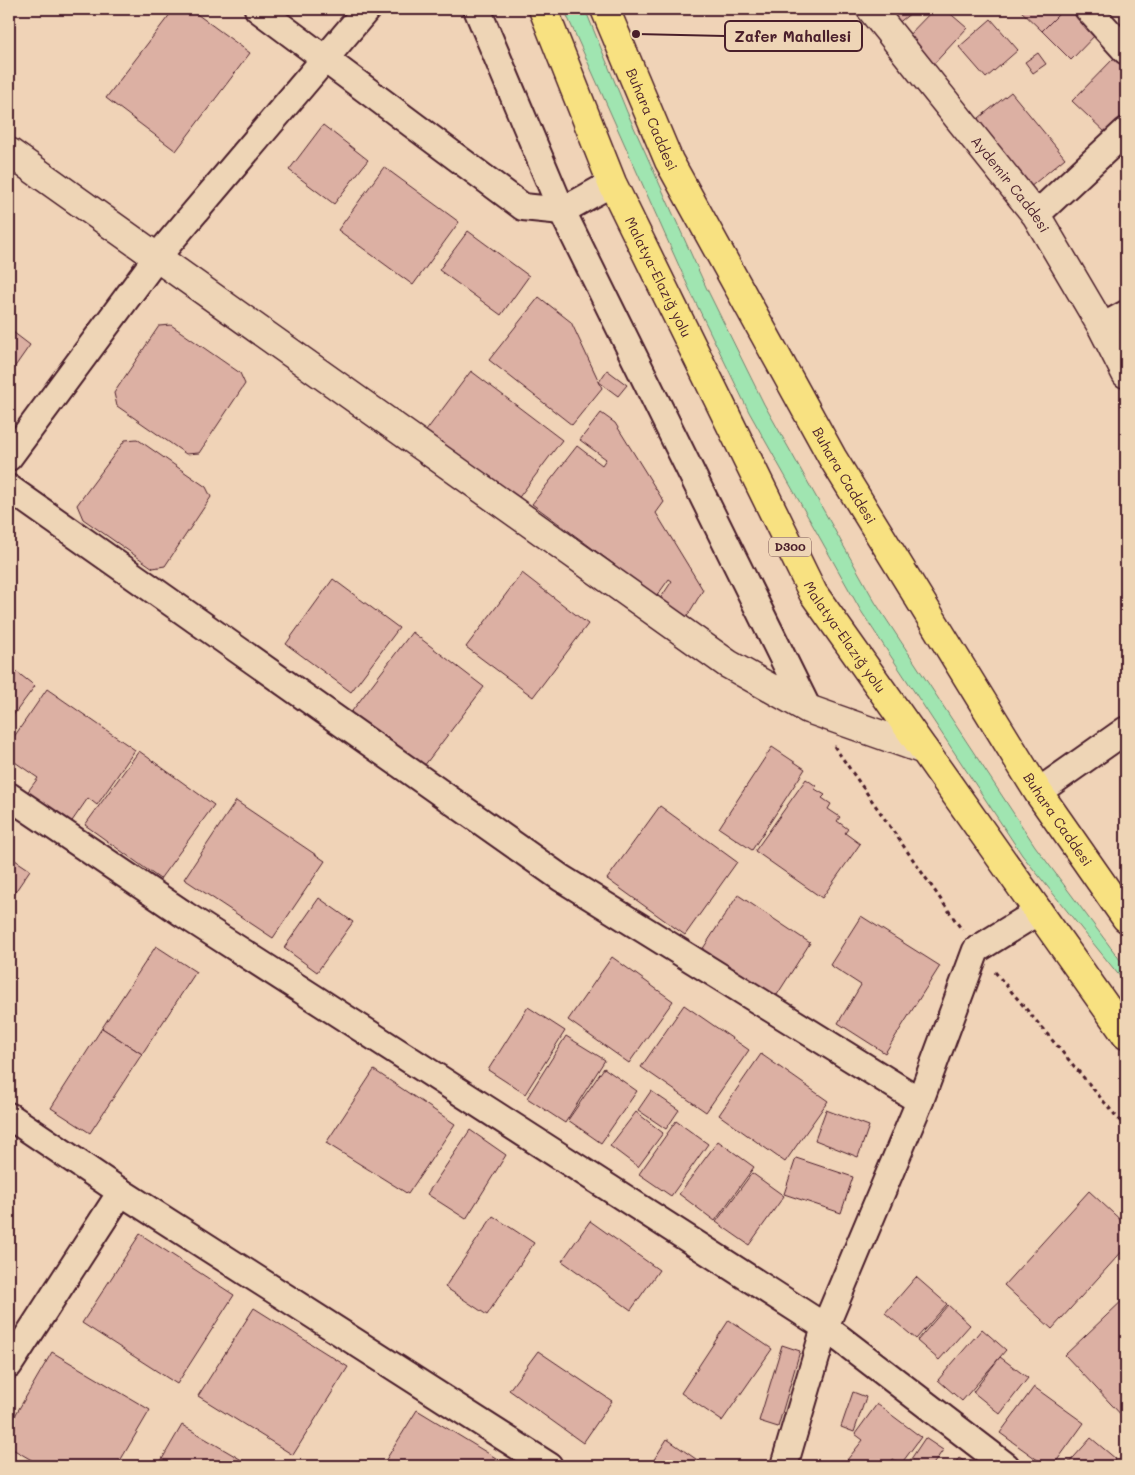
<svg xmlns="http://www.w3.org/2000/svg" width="1135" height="1475" font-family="Mali,sans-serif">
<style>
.green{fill:#a0e5b1;stroke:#75826e}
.building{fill:#dcb0a3;stroke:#4a1f2b}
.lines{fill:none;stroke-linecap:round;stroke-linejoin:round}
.minor-casing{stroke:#4a1f2b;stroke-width:30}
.tertiary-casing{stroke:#4a1f2b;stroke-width:31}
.trunk-casing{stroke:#4a1f2b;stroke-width:31}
.path{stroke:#4a1f2b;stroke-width:3;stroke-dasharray:4 4;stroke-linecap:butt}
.minor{stroke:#eed5b6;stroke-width:26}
.tertiary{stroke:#eed5b6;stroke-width:28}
.trunk{stroke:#f8e181;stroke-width:28}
.labels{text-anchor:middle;stroke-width:4.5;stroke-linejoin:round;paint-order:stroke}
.shield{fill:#eed5b6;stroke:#7b5655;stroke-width:1}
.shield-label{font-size:12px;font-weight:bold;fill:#4a1f2b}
.street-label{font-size:14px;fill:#4a1f2b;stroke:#eed5b6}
.leader{fill:none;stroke:#4a1f2b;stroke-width:2}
.callout-dot{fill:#4a1f2b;stroke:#eed5b6;stroke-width:2}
.callout{fill:#eed5b6;stroke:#4a1f2b;stroke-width:2}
.callout-label{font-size:15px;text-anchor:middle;font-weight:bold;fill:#4a1f2b}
</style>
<rect width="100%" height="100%" fill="#f0d3b7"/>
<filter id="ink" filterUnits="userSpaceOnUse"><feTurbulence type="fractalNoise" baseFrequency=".02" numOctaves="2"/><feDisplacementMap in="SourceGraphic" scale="10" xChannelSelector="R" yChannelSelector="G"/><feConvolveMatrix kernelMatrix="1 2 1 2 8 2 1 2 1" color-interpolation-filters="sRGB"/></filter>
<g filter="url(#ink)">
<polygon class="green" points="564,9 585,9 627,112 706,287 764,404 875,602 1035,846 1126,968 1126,984 1022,855 861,611 749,412 692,295"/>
<g class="building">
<polygon points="174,9 190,9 250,53 176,151 106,98"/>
<polygon points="884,9 916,9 897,24"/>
<polygon points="934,9 945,9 967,28 931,67 903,41"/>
<polygon points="1019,9 1064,9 1042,31"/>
<polygon points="1064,9 1078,9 1100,30 1071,60 1042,31"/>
<polygon points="991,19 1018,50 986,78 959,47"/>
<polygon points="1038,53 1046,64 1033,73 1025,62"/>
<polygon points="1117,55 1126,65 1126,114 1107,134 1072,101"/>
<polygon points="1011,92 1065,158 1029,188 974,122"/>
<polygon points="323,125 368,160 334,204 289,170"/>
<polygon points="384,167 459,222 413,285 338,230"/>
<polygon points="468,231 529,276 501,315 439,270"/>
<polygon points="539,297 571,322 602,388 572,425 489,360"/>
<polygon points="171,325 240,373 245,384 199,453 186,454 117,406 114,393 159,326"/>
<polygon points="9,329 30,345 9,375"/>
<polygon points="607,370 627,385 618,396 599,382"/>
<polygon points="471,371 562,440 517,500 426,431"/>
<polygon points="601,413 615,423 664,502 656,513 703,590 686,618 660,599 672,581 669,579 656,597 619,572 615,565 532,504 577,446 602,465 606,459 580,440"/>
<polygon points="137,439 206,487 211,497 165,566 153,568 83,519 77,505 125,440"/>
<polygon points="522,573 588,624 533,697 466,647"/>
<polygon points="333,579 399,628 351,692 286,644"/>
<polygon points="412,632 484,687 421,770 349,715"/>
<polygon points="9,666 35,686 9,721"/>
<polygon points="47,689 135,750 97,805 88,798 70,824 26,794 38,778 9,758 9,744"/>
<polygon points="772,747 805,769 752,850 719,828"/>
<polygon points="139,751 214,805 160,879 85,825"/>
<polygon points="806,779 816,786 815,789 825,795 822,798 831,804 828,809 840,817 837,821 848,829 845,833 860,844 822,898 755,851"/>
<polygon points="236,801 325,861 273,938 184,879"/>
<polygon points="660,806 737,862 685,935 607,879"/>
<polygon points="9,856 30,870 9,901"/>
<polygon points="738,895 810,943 775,998 702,950"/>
<polygon points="319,898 353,922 317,972 284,948"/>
<polygon points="861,916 940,966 885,1053 838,1023 861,985 830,965"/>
<polygon points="156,946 196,972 142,1054 102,1028"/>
<polygon points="612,957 673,1001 629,1063 568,1020"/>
<polygon points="684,1005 749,1050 706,1112 641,1067"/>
<polygon points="528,1007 565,1031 525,1094 488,1070"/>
<polygon points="102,1028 142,1054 90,1133 51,1108"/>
<polygon points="566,1036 605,1060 565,1123 527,1098"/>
<polygon points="761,1054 828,1101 785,1162 719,1115"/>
<polygon points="604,1068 637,1091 601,1143 568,1120"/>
<polygon points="374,1070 455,1124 408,1194 326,1143"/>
<polygon points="651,1091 679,1110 666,1129 638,1110"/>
<polygon points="826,1110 869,1126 858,1157 815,1140"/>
<polygon points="636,1112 663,1133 638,1167 610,1146"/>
<polygon points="676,1121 708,1144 671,1196 639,1174"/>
<polygon points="470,1130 506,1155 466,1219 427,1194"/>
<polygon points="718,1141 754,1167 715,1221 679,1194"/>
<polygon points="796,1158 853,1177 841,1213 784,1194"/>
<polygon points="752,1173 784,1196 749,1245 716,1222"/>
<polygon points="1089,1191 1126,1225 1126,1247 1052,1329 1004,1285"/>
<polygon points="493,1216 534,1243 487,1315 445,1287"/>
<polygon points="590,1221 659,1270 631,1310 562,1261"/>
<polygon points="140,1234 234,1295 177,1384 82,1323"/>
<polygon points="916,1277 947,1304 916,1339 885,1313"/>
<polygon points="1126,1297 1126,1420 1065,1355"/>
<polygon points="948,1305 970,1325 939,1360 917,1341"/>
<polygon points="254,1308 348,1367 293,1455 198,1396"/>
<polygon points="729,1320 772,1349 722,1421 681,1393"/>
<polygon points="982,1329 1006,1350 962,1401 938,1380"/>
<polygon points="782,1345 800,1351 778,1427 759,1421"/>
<polygon points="538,1351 612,1401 583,1443 509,1390"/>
<polygon points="52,1352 150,1410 117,1466 42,1466 9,1447 9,1426"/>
<polygon points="1000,1357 1028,1378 1000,1414 973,1392"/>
<polygon points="1034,1387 1084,1423 1053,1466 1046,1466 1000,1433"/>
<polygon points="853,1392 866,1397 854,1432 841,1427"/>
<polygon points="877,1404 921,1437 901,1464 893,1459 888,1466 855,1466 847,1460 863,1440 855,1434"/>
<polygon points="417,1410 509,1466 382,1466"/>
<polygon points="182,1425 252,1466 158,1466"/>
<polygon points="925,1438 943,1450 932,1466 909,1466 907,1465"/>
<polygon points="1091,1438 1116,1459 1110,1466 1066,1466"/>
<polygon points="667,1439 706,1466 650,1466"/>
<polygon points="959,1458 971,1466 953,1466"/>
</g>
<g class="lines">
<defs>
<g id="minor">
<polyline points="258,9 523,207 562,211 612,183"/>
<polyline points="477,9 562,211 808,709"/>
<polyline points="1088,9 1126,51"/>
<polyline points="1036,215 1126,131"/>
<polyline points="1102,327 1126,314"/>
<polyline points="9,457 157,257 367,9"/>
<polyline points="9,488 561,878 920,1101"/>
<polyline points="1038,792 1126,730"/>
<polyline points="9,796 185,915 825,1327 1006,1466"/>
<polyline points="9,1116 121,1192"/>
<polyline points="9,1365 121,1192 549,1466"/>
<polyline points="784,1466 825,1327 920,1101 976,950 1039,911"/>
</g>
<g id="tertiary">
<path id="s1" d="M871 9 1036 215 1102 327 1126 374"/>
<polyline points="9,152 728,664 808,709 924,750"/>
</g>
<g id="trunk">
<path id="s2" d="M543 9 612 183 813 593 1126 1035"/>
<path id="s3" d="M605 9 669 161 832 457 1038 792 1126 918"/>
</g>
</defs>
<use href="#minor" class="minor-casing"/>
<use href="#tertiary" class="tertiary-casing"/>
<use href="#trunk" class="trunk-casing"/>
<g class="path">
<polyline points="834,746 962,930"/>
<polyline points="995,972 1126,1128"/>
</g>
<use href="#minor" class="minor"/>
<use href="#tertiary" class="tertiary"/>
<use href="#trunk" class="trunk"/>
</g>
</g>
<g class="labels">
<rect class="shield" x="769" y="537.5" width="42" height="19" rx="4"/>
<g class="shield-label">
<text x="790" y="551">D300</text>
</g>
<g class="street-label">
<text dy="5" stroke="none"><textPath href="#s3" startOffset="120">Buhara Caddesi</textPath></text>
<text dy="5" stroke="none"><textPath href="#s1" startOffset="224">Aydemir Caddesi</textPath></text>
<text dy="5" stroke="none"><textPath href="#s2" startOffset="292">Malatya-Elazığ yolu</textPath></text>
<text dy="5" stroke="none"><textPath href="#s3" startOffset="525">Buhara Caddesi</textPath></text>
<text dy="5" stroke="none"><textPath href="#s2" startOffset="698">Malatya-Elazığ yolu</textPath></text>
<text dy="5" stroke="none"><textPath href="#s3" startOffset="930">Buhara Caddesi</textPath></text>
</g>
</g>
<path class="leader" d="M636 34L725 36"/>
<circle class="callout-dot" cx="636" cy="34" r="5"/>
<rect class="callout" x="725" y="21" width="137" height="30" rx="5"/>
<g class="callout-label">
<text x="793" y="42">Zafer Mahallesi</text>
</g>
<rect width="1135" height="1475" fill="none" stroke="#eed5b6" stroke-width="30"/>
<rect x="15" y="15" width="1105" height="1445" fill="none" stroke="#4a1f2b" stroke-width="2" filter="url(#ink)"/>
</svg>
